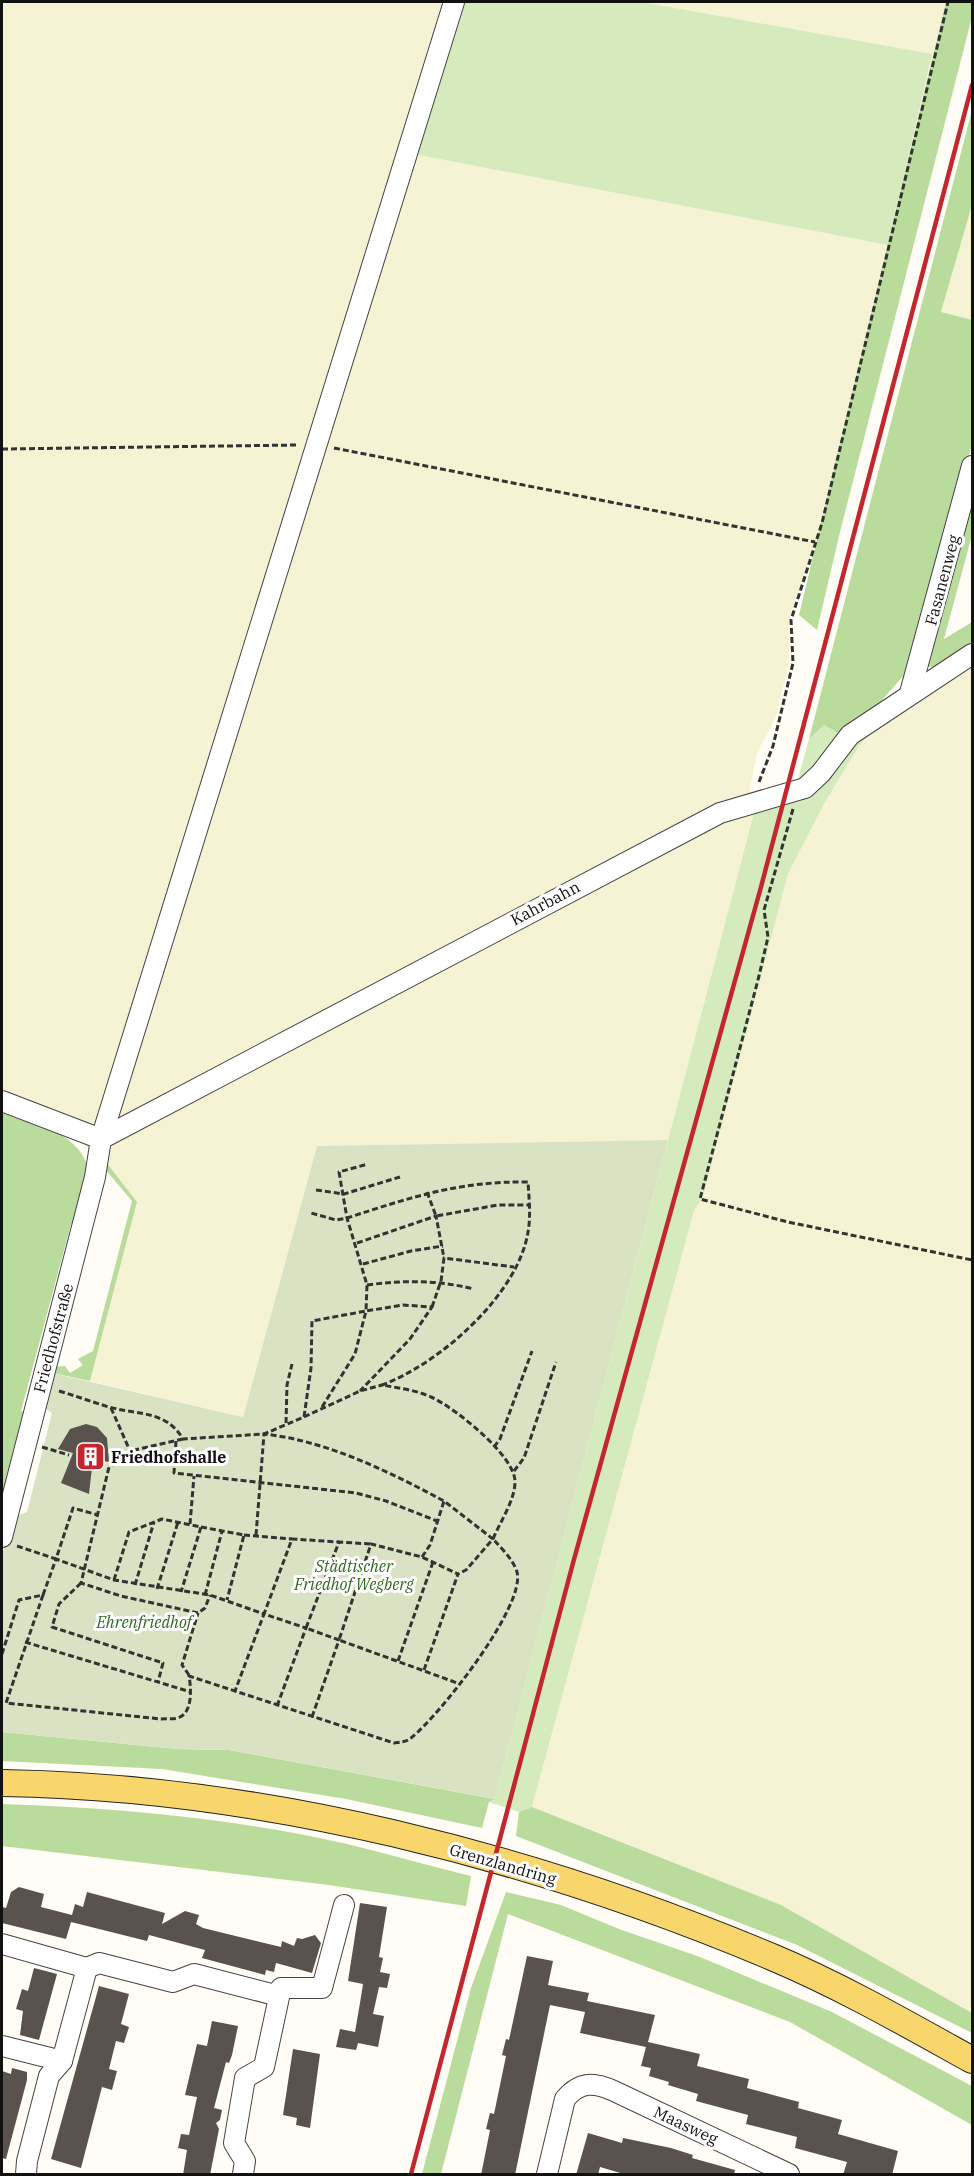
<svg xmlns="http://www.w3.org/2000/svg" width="974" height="2176" font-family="'IBM Plex Serif',serif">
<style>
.farmland{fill:#f6f3d4}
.green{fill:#d5ebbd}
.forest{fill:#b9dc9c}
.cemetery{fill:#d9e3c4}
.building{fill:#5a524d}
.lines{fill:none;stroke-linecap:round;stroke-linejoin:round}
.minor-casing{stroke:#444;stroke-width:22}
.major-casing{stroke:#222;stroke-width:28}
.path{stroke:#333;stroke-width:3;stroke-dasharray:6 3;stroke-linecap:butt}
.minor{stroke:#fff;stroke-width:20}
.major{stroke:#f9d66b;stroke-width:26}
.rail{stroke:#c4262e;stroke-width:4.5}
.labels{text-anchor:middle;stroke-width:6;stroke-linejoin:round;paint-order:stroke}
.street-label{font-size:16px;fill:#111;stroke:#fff}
.poi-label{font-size:16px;font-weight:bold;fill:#111;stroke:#fff;text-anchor:start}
.park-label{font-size:16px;font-style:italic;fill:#2f6b1f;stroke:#fff}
</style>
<rect width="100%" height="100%" fill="#fffdf5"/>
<g class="farmland">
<polygon points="2,2 946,2 822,523 789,619 789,663 776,717 757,754 750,787 755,809 668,1140 317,1146 243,1417 90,1381 137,1202 106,1162 115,1137 2,1095"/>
<polygon points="972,205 972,320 941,313"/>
<polygon points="972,660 972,2013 781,1905 532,1807 694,1211 703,1196 788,874 825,802 859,746 878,725"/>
</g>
<g class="green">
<polygon points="459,2 642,2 932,54 888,245 414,154"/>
<polygon points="824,725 840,734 810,778 798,779 809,739"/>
<polygon points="878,725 859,746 825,802 788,874 703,1196 694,1211 532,1807 519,1812 489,1802 495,1799 755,809 801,801 809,795 853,739"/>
</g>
<g class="forest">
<polygon points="946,2 972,2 972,17 840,532 817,630 799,615"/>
<polygon points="972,110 972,205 941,312 972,320 972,443 926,637 911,667 876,707 840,734 824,725 809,739"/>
<polygon points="972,491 972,535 944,639 972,622 972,645 935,667 927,667 924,661"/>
<path d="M2 1110C30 1121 79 1133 87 1166L76 1225 71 1224 21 1411 27 1413 2 1510Z"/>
<polygon points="106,1162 137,1202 90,1381 48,1372 49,1367 65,1366 70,1373 83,1365 78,1359 93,1351 132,1201 104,1168"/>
<polygon points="2,1732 178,1749 229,1750 495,1799 489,1802 482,1828 346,1799 162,1769 2,1761"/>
<path d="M2 1804C117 1808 234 1818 347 1844 388 1854 430 1866 471 1876L466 1906 329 1885 2 1846Z"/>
<polygon points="532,1807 781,1905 972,2013 972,2033 797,1945 516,1836 519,1812"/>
<polygon points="506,1892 561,1905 619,1929 700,1957 832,2012 972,2086 972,2125 790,2022 508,1914 441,2174 422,2174 471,1988"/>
</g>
<polygon class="cemetery" points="668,1140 495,1799 229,1750 178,1749 2,1732 2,1556 12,1518 27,1512 52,1413 40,1405 48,1372 243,1417 317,1146"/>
<g class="building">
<polygon points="86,1424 97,1427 107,1438 109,1462 93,1459 89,1494 61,1483 73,1453 58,1449 70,1429"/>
<polygon points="19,1887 44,1894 41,1907 72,1915 75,1904 83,1907 87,1892 165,1913 162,1924 185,1911 199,1915 196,1924 203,1928 281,1947 282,1941 294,1946 297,1938 302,1939 315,1935 321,1943 312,1973 276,1963 274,1972 266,1970 265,1975 202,1958 205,1950 149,1935 147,1941 71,1922 66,1939 2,1923 2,1907 6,1908 11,1892"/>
<polygon points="360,1903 387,1907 379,1957 383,1958 380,1972 390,1974 387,1988 379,1987 373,2014 384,2016 378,2047 358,2043 356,2050 336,2047 340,2029 355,2032 360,2003 363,1984 348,1981"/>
<polygon points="527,1956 553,1961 548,1985 589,1993 587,2001 655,2015 648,2042 700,2054 697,2066 749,2079 747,2088 799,2102 798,2108 842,2120 838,2134 898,2151 892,2175 843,2175 847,2162 795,2148 797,2137 746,2124 748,2115 696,2101 698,2094 668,2085 669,2082 649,2076 651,2068 641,2066 646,2047 580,2033 585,2012 550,2005 515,2175 481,2175 490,2130 486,2129 490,2113 494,2114 506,2056 502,2055 506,2039 509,2040"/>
<polygon points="34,1968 57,1974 39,2040 20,2035 23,2011 16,2009 22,1989 28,1991"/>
<polygon points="99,1986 129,1994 121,2024 129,2027 124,2043 116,2041 109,2069 117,2071 112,2090 102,2087 81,2168 51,2159"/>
<polygon points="212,2021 238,2026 232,2055 229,2063 226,2062 214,2108 222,2110 220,2120 216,2123 219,2129 210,2175 183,2175 187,2150 178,2148 181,2134 189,2135 197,2097 185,2095 197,2044 207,2046"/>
<polygon points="293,2049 320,2054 310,2128 296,2125 297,2118 283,2115"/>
<polygon points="12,2068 27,2072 27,2080 6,2159 2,2158 2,2071 11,2074"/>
<polygon points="588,2133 622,2143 623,2138 671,2148 693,2155 692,2158 735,2170 734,2175 627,2175 600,2167 598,2175 576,2175"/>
</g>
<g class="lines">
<defs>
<g id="minor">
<polyline points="910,693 972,466"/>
<polyline points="2,1101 101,1139"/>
<polyline points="101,1139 720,813 805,788 821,773 850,735 972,654"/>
<polyline points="2,1537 95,1177 101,1139 454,2"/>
<polyline points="2,1944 87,1968"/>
<polyline points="2,2046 62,2061"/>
<polyline points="26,2174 27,2161 49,2076 62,2061 87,1968 99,1963 173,1982 194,1974 279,1996"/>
<polyline points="243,2174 245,2161 234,2143 245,2078 264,2067 281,1988 322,1988 344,1905"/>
<path d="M547 2174 565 2099C580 2081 594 2082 614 2091L789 2174"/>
</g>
<path id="major" d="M2 1783C263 1787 532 1856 772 1957 841 1986 907 2024 972 2060"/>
</defs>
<use href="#minor" class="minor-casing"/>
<use href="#major" class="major-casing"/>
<g class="path">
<polyline points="334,448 815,542"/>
<polyline points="2,449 298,445"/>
<polyline points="759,782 773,746 793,663 791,620 822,523 948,2"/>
<polyline points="793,809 764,910 768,937 759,976 700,1199 788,1222 972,1260"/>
<polyline points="316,1190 344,1194 400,1177"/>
<polyline points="427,1192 436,1216 498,1205 529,1205"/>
<polyline points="357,1243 436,1216 444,1258"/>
<polyline points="363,1264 411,1251 443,1246"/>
<path d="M367 1285C405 1280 437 1280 474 1289"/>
<polyline points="432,1307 441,1281 444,1258 514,1267"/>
<path d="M59 1391C76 1396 92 1402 109 1407 137 1415 166 1410 183 1439L264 1434 304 1417 311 1368 312 1321 366 1311 367 1285 347 1218 339 1172 368 1164"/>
<polyline points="322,1407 355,1354 366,1311 403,1305 432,1307 410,1339 360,1391"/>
<polyline points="111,1408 130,1451"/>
<polyline points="304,1417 360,1391 382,1385"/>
<polyline points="286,1423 287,1385 292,1364"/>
<polyline points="183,1439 130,1451 109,1467 81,1583 121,1596 198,1613 205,1608 210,1595"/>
<polyline points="176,1441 174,1473 356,1493 386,1501 437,1521"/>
<polyline points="42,1447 69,1455"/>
<polyline points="494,1447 500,1439 532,1351"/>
<polyline points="514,1471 524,1458 556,1362"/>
<polyline points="190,1524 194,1476"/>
<polyline points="201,1527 244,1535 227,1600"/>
<polyline points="244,1535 292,1539"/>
<path d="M256 1535 264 1434C327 1441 388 1471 444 1501"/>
<polyline points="17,1546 56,1559 73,1508 98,1515"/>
<polyline points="422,1557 430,1545 444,1501 493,1539 466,1570 458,1574"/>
<polyline points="114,1580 129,1532 162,1519 201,1527 181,1592"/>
<polyline points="81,1583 59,1604 52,1627 163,1663 158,1682"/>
<polyline points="135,1585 154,1522"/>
<polyline points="157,1589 178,1522"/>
<polyline points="43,1595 56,1559 114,1580 210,1595 264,1614 235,1691"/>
<polyline points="205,1595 222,1531"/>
<polyline points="25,1642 191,1692"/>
<path d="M2 1654 19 1600 43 1595 6 1703 161 1719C166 1718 175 1720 180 1717 193 1711 191 1687 189 1676L394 1743C401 1742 406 1742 411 1738 439 1716 526 1606 517 1572 513 1559 501 1548 493 1539 500 1522 514 1502 515 1483 517 1457 454 1407 431 1397 416 1390 398 1388 382 1385 439 1364 518 1295 528 1232 531 1216 529 1198 528 1182 459 1181 412 1197 347 1218L336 1220 311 1213"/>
<polyline points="398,1661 433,1562"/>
<polyline points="424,1670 458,1574 422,1557 371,1544 339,1640 460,1684"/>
<polyline points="189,1675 182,1665 198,1613"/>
<polyline points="277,1706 306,1628 264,1614 292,1539 339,1542"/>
<polyline points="312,1717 339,1640 306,1628 339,1542 371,1544"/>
</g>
<use href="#minor" class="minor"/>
<use href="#major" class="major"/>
<polyline class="rail" points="411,2174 573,1563 761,887 972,85"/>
</g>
<defs>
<symbol id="building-square" viewBox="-11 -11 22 22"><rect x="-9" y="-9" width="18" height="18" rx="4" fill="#c4262e" stroke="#fff"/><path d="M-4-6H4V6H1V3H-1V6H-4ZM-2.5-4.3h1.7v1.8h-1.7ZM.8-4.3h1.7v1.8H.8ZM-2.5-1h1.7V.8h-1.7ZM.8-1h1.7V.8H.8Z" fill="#fff"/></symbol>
</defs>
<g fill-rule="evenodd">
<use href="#building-square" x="74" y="1440" width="33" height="33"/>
</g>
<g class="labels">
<g class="street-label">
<text transform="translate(942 580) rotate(-75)" y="6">Fasanenweg</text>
<text transform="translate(545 903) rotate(-28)" y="6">Kahrbahn</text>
<text transform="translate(53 1338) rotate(-75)" y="6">Friedhofstraße</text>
<text transform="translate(503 1864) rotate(16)" y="6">Grenzlandring</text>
<text transform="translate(686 2125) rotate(25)" y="6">Maasweg</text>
</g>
<g class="poi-label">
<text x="111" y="1463">Friedhofshalle</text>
</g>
<g class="park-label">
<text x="354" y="1572">Städtischer<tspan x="354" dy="18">Friedhof Wegberg</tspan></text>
<text x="144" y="1628">Ehrenfriedhof</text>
</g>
</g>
<rect width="974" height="2176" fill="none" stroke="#111111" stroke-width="6"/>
</svg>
